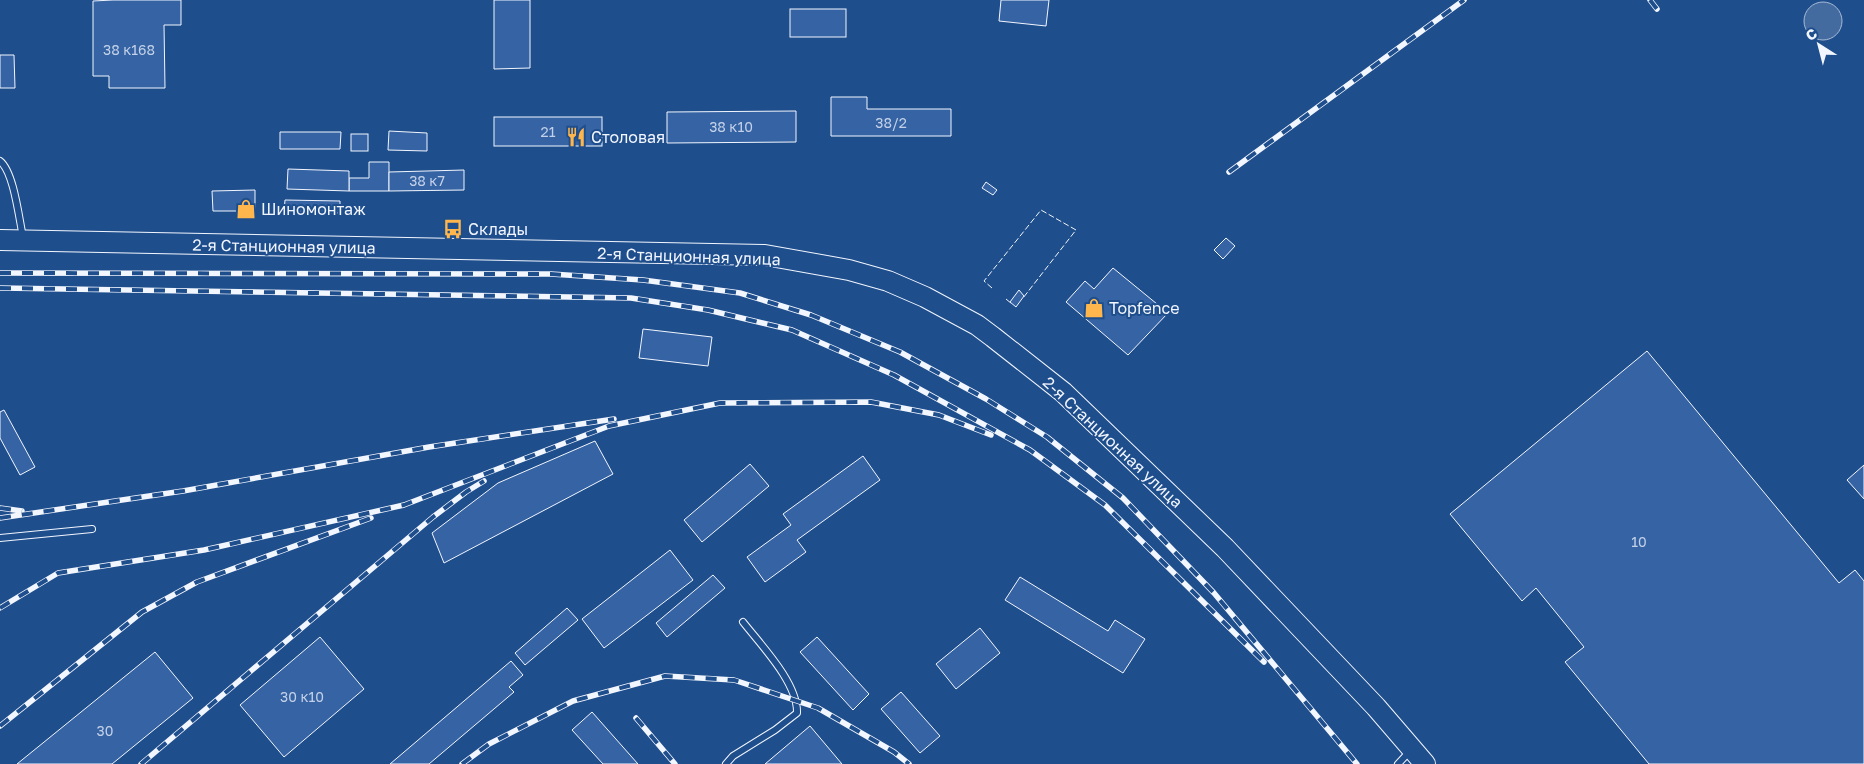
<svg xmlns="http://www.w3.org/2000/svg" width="1864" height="764" font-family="'Golos Text',sans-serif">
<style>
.water{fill:#446ba0;stroke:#a8bbd7}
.building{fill:#3563a3;stroke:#f2f6ff}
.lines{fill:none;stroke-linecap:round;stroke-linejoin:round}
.service-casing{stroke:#f2f6ff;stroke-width:8}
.primary-casing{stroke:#f2f6ff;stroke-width:22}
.service{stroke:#1f4e8c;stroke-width:6}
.primary{stroke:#1f4e8c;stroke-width:20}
.rail-casing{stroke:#f2f6ff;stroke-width:5.5}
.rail{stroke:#1f4e8c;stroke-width:4;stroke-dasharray:11;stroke-linecap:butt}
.fence{stroke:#f2f6ff;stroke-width:1;stroke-dasharray:6 2.5;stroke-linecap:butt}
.labels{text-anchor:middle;stroke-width:4;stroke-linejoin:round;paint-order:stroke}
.number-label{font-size:14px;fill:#c3d1e8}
.poi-label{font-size:16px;fill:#f2f6ff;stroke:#1f4e8c;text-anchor:start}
.street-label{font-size:16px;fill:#f2f6ff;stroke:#1f4e8c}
</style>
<rect width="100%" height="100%" fill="#1f4e8c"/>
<circle class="water" cx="1823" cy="21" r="19"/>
<g class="building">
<polygon points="113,0 181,0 181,25 164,25 165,88 109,88 109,76 93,76 93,1"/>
<polygon points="494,0 530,0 530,68 494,69"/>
<polygon points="1001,0 1049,0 1046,26 999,21"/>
<rect x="790" y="9" width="56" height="28"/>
<polygon points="0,55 14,55 15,88 0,88"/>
<polygon points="831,97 867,97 867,109 951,109 951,136 831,136"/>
<polygon points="796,111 796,142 667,143 667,112"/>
<rect x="494" y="117" width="108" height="29"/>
<polygon points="389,131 427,133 427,151 388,150"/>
<polygon points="280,132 341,132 340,149 280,149"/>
<rect x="351" y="134" width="17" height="17"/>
<polygon points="369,162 389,162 389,191 349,191 349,178 369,178"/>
<polygon points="288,169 349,171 349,191 287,189"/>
<polygon points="464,170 464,190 389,191 389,172"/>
<polygon points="986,182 997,190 993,195 982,188"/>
<polygon points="255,190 255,211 213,211 212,191"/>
<polygon points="285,200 340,201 340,213 284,212"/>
<polygon points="1226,238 1235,246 1223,259 1214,250"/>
<polygon points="1113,268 1168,313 1128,355 1066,302 1085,281 1094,289"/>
<polygon points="1019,290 1024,296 1016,307 1010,302"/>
<polygon points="643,329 712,337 708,366 639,358"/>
<polygon points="1647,351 1839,583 1855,570 1864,581 1864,764 1649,764 1565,662 1584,647 1536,588 1522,601 1450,514"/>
<polygon points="4,410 35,467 20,475 0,438 0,412"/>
<polygon points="595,441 613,474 444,563 432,533 498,483"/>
<polygon points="863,456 880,480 797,540 806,552 765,582 747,557 791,525 783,514"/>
<polygon points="750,464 769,486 702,542 684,520"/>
<polygon points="1864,465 1864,499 1847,480"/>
<polygon points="670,550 693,580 604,648 582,619"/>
<polygon points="713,575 725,588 667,637 656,623"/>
<polygon points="1020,577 1108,631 1115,620 1145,639 1123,673 1005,600"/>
<polygon points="567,608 578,620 525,665 515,653"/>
<polygon points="980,628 1000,653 956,689 936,664"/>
<polygon points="320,637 364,689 284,757 240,705"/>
<polygon points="817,637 869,694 853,710 800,652"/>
<polygon points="155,652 193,698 112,764 17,764"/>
<polygon points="511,661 523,675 509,687 514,692 429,764 390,764"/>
<polygon points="901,692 940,736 920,753 881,709"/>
<polygon points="592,712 638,764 603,764 572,730"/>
<polygon points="810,726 842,764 765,764"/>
</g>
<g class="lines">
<defs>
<g id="service">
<path d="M0 161C14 172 19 219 23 237"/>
<polyline points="0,538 92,529"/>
<path d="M726 764 733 756 775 730 797 713C798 683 761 645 743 622"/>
<polyline points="1398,764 1411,750"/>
</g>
<polyline id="primary" points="0,240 765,255 849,270 888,281 925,297 977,325 993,337 1063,392 1225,548 1376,707 1425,764"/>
</defs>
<use href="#service" class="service-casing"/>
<use href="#primary" class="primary-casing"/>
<use href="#service" class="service"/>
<use href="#primary" class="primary"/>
<defs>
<g id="rail">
<polyline points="1650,0 1657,9"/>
<polyline points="1229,172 1464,0"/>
<polyline points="0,273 551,274 643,280 740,293 811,315 900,352 986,399 1047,437 1123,498 1214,593 1357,764"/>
<polyline points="0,288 631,298 708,310 792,330 894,375 1030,450 1105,505 1264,662"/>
<polyline points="0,508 22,511"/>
<polyline points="0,518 183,491 429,447 614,419"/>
<polyline points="0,608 58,573 204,550 404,505 609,426 720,403 871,402 939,415 991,435"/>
<polyline points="636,718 675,764"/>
<polyline points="0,726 142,612 197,582 371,518"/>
<polyline points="141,764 433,517 466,492 484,481"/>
<polyline points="462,764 489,744 573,701 665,676 734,680 818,708 894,752 909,764"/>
</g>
</defs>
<use href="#rail" class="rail-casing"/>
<use href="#rail" class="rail"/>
<g class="fence">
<polyline points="992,288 984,281 1041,210 1076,230 1023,298"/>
<polyline points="1006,299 1012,304"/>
</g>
</g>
<defs>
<symbol id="restaurant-bare" viewBox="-9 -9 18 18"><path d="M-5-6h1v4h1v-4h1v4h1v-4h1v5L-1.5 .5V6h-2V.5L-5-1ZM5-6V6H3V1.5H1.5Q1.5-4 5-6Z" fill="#ffb74d" stroke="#1f4e8c" stroke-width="2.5" paint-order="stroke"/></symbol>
<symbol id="shop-bare" viewBox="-9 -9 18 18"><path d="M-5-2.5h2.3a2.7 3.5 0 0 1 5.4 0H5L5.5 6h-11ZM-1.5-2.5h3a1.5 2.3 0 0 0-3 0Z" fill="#ffb74d" stroke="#1f4e8c" stroke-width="2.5" paint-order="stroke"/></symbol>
<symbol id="bus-bare" viewBox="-9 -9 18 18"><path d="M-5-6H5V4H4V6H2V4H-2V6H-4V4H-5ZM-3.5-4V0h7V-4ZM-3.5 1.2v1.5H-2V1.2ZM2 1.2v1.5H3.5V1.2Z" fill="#ffb74d" stroke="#1f4e8c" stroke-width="2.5" paint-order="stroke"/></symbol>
</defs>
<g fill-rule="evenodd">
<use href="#restaurant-bare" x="562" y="123" width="28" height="28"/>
<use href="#shop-bare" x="232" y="195" width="28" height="28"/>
<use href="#bus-bare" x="439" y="215" width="28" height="28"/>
<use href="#shop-bare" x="1080" y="294" width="28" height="28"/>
</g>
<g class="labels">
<g class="number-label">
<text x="129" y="55">38 к168</text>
<text x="891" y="128">38/2</text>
<text x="731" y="132">38 к10</text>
<text x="548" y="137">21</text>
<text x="427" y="186">38 к7</text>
<text x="1639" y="547">10</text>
<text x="302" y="702">30 к10</text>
<text x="105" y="736">30</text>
</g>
<g class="poi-label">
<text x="591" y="143">Столовая</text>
<text x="261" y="215">Шиномонтаж</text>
<text x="468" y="235">Склады</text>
<text x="1109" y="314">Topfence</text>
</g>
<g class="street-label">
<text transform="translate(284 246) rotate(1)" y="6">2-я Станционная улица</text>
<text transform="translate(689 256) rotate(2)" y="6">2-я Станционная улица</text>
<text transform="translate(1113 442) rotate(43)" y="6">2-я Станционная улица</text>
</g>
</g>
<g transform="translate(1819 45) rotate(324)" stroke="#1f4e8c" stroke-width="4" paint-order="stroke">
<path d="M0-4L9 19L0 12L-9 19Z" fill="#f2f6ff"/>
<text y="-8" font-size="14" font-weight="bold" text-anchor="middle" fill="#f2f6ff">С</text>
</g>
</svg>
